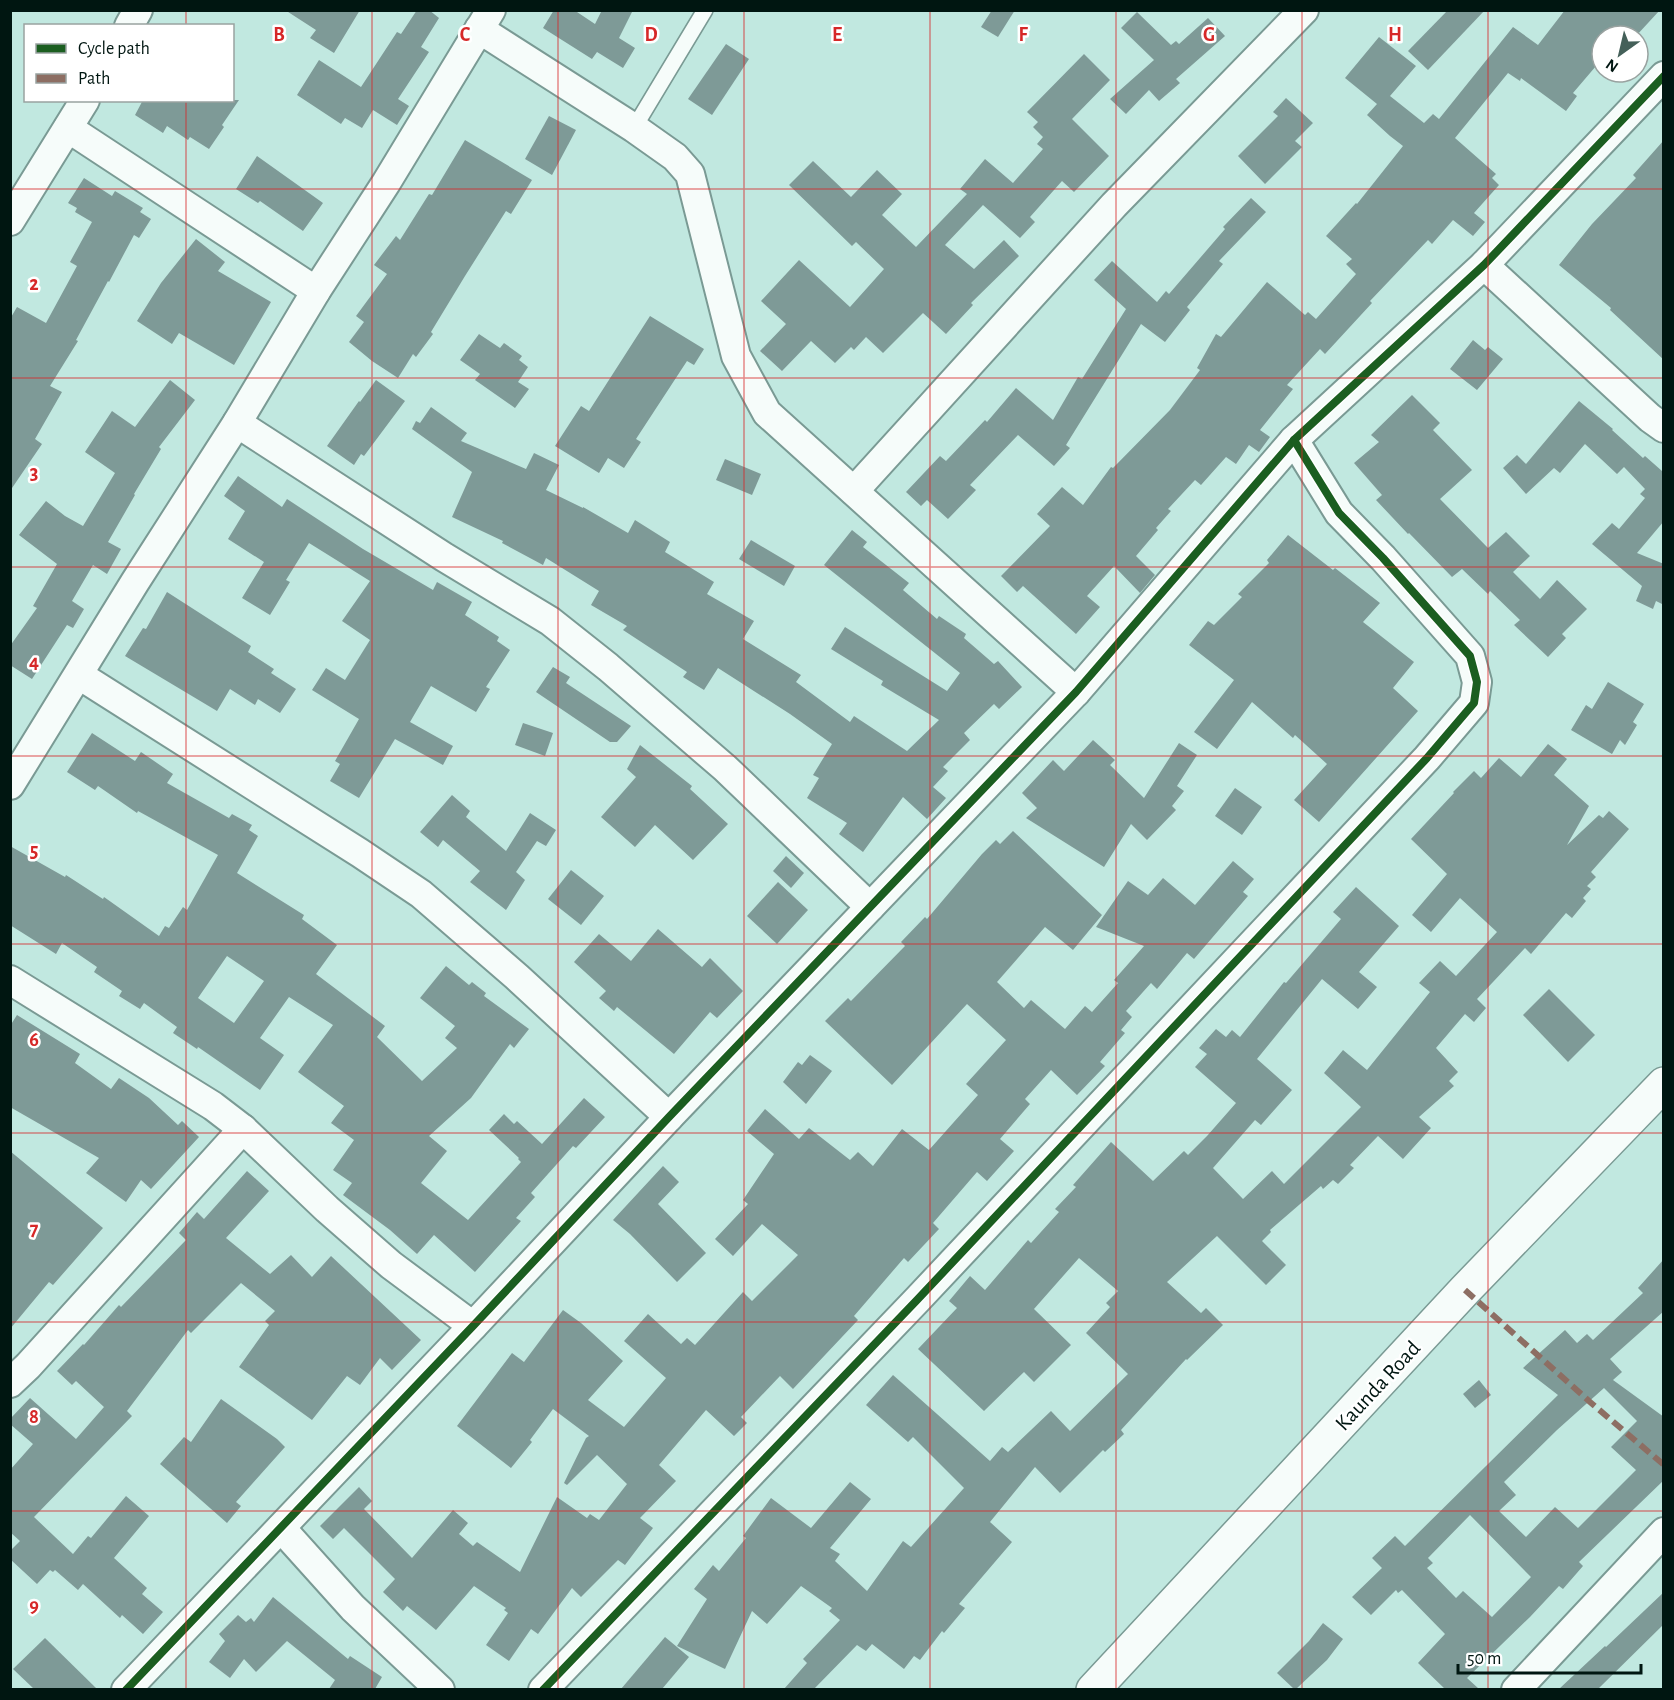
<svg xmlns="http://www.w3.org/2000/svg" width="1674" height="1700" font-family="'Alegreya Sans',sans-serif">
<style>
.building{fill:#7e9a97;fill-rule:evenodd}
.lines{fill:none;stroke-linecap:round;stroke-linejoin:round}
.lane-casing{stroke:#7a9a94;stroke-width:18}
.street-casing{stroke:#7a9a94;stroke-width:32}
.secondary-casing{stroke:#7a9a94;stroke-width:36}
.lane{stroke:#f6fcfa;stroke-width:15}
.street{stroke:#f6fcfa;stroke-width:28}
.secondary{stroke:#f6fcfa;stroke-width:33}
.quiet{stroke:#8d6e63;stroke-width:6;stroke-dasharray:12 6;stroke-linecap:butt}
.cycleway-casing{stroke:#fff;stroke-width:11}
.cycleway{stroke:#1b5e20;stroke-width:8}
.grid{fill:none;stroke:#d62828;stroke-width:1.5;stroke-opacity:0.55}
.labels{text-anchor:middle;stroke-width:5;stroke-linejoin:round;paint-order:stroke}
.street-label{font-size:22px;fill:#001611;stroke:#fff}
.grid-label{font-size:20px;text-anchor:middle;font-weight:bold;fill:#d62828;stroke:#fff;stroke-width:5;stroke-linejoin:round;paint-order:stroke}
</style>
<rect width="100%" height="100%" fill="#c1e8e0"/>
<g class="building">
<polygon points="285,10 360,10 334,53 310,38 316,30"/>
<polygon points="417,10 429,10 439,18 421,47 429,52 398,99 409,106 397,125 373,110 362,128 345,118 341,124 297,95 319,60 361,87 397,32 401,34"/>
<polygon points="554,10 574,10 595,24 602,10 633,10 619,38 635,48 623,68 597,52 592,59 543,28"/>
<polygon points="992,10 1015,10 998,37 981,27"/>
<polygon points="1448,10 1485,10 1428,70 1408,51"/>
<polygon points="1565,10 1660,10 1636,36 1602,36 1602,59 1573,93 1577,96 1566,111 1521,78 1520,81 1508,73 1455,138 1496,174 1492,178 1499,185 1474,213 1485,222 1473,236 1453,220 1432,244 1428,240 1370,301 1372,303 1325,354 1320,349 1287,385 1293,389 1260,430 1270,437 1259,452 1249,445 1236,464 1226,457 1201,485 1195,480 1168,509 1171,511 1156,528 1158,530 1136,556 1155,575 1140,593 1114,566 1087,596 1100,607 1076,634 1023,586 1017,592 1001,576 1050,526 1037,514 1062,487 1083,505 1111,467 1113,468 1170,410 1200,370 1197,368 1216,334 1221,337 1267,282 1305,315 1308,312 1316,319 1356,274 1346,264 1352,259 1326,236 1356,203 1357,204 1403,146 1390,136 1367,115 1377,104 1345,78 1379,37 1416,66 1390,96 1424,123 1433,114 1439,119 1513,27 1538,45"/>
<polygon points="1137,12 1171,45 1176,41 1179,44 1208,18 1225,36 1176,79 1180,83 1159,101 1149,90 1126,114 1110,99 1154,60 1121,28"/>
<polygon points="726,44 749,59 712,115 688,99"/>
<polygon points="1084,54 1110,80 1072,119 1109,156 1074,192 1062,181 1030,217 1035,222 1020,238 983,205 945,245 974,269 1004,240 1019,256 971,303 973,305 946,334 923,313 883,353 866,337 854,350 851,347 835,363 811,341 782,371 760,351 786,324 761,301 799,260 850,307 884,269 856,242 852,246 789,185 813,161 851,197 877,170 902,194 882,215 916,247 967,194 960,189 985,159 1013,183 1043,149 1037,144 1043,137 1033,127 1038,122 1027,112"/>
<polygon points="1286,98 1313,123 1295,141 1302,147 1265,184 1238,156 1278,116 1273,112"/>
<polygon points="143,100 239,100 222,125 224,127 209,149 190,137 188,140 167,126 163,133 135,115"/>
<polygon points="549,116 576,130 552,175 525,159"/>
<polygon points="465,140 532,180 511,214 506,211 465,276 431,332 433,334 416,357 413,354 398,378 372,361 349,342 364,322 356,316 387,274 374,265 396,236 400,240 429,194 432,195"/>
<polygon points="1664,140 1664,360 1610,310 1611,308 1559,265 1592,224 1636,178 1633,175"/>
<polygon points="257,156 323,203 303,231 260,201 258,203 236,189"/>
<polygon points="84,178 112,196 115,191 143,208 140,212 151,219 139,238 134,235 109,282 108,281 76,340 78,341 50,386 62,392 35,439 42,444 10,491 10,319 17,307 46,323 77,266 70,262 92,222 75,212 77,208 68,203"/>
<polygon points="1251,198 1266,212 1219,261 1223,264 1187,307 1190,310 1165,342 1141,324 1066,445 1070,448 1054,466 1018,435 970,485 976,490 948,519 927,500 921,506 906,492 940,456 946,461 985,420 987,422 1016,388 1053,420 1078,377 1082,379 1126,309 1094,280 1112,261 1157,302 1166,291 1169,294 1225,229 1223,227"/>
<polygon points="196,239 225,262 218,271 271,302 234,365 179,333 172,344 137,321 161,283"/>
<polygon points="650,316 704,349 694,365 687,361 636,439 641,442 624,468 608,458 599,473 555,446 581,406 589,411"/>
<polygon points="479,334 500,348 504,343 522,356 519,360 528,367 518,382 529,389 515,408 475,380 480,374 460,360"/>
<polygon points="1473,340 1485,350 1488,347 1503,359 1477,390 1450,369"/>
<polygon points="170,380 195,400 159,447 161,449 134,494 135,495 108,542 121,549 107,574 93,565 72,601 84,609 73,628 67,625 32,679 10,665 10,646 37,608 33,606 57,564 19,535 46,501 65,516 83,526 115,473 85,452 112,411 135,427"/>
<polygon points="376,380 405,401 364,456 361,454 354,465 327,446 359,401 360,402"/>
<polygon points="1412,395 1440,423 1433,430 1472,470 1440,499 1488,548 1506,532 1530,556 1513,572 1540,599 1557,580 1587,609 1562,634 1566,638 1548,657 1514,625 1520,620 1490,591 1488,594 1462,569 1452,577 1409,533 1408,534 1376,500 1382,495 1354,463 1379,442 1371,435"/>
<polygon points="1579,401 1613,429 1612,430 1643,458 1645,456 1662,471 1664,470 1664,521 1637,553 1664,564 1664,605 1656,601 1653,609 1636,601 1642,586 1592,544 1612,523 1619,529 1645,498 1640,494 1645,489 1624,467 1617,474 1585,444 1560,473 1554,468 1526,494 1503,468 1517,455 1526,464"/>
<polygon points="431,407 467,433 461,441 526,469 534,453 559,465 546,490 583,508 583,507 628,533 635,520 670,542 665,552 714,582 707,594 754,621 743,639 801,675 796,682 850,722 854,716 907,751 939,720 881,685 883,681 831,649 845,627 947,691 960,673 824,565 852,530 867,542 863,547 909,583 903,590 937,619 939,616 966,634 964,638 994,664 998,661 1022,687 999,709 994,704 964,733 970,740 943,767 948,771 933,787 946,798 927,819 903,797 863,852 839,834 847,823 807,798 819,778 813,775 832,744 790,714 718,668 704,690 683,677 687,672 623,630 627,626 591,605 599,591 546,558 543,565 502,543 503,541 452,517 472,472 412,429 416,421 420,423"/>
<polygon points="725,459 761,474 752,495 716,480"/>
<polygon points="238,476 282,507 287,499 363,549 433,590 437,582 472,602 465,615 499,637 497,641 510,650 486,687 490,689 476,712 431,686 410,722 453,746 443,765 395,739 359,798 330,781 340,764 335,761 359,719 312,690 326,668 345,680 370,640 342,621 370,581 309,543 286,580 290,582 270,615 242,598 264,562 228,539 245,511 224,496"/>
<polygon points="1288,535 1333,570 1335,568 1380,603 1363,622 1414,662 1393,688 1418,711 1319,822 1294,800 1327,764 1295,735 1293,738 1252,702 1217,749 1194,732 1234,680 1189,645 1208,621 1214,625 1242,597 1238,594 1269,563 1267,560"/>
<polygon points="751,540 795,566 784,586 739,559"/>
<polygon points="167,592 251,646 248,652 274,669 271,673 296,689 280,713 258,699 255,705 230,689 217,711 125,656 143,628 146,629"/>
<polygon points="553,667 570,677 566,683 631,726 617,742 610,742 536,692"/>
<polygon points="1608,682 1644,704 1633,722 1637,725 1625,745 1620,740 1612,754 1571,730 1586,705 1592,709"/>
<polygon points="523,723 553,733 545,756 515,745"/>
<path d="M92 733 135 761 141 752 173 774 167 783 229 818 232 814 252 825 249 830 258 836 237 873 304 915 302 919 337 945 316 974 385 1026 377 1037 422 1081 457 1048 445 1038 455 1026 420 998 446 966 469 985 472 982 486 993 484 996 529 1029 514 1048 510 1044 471 1098 429 1136 447 1151 421 1183 468 1220 521 1162 518 1159 519 1158 489 1130 504 1114 514 1124 517 1121 542 1144 584 1098 605 1117 576 1148 573 1146 531 1193 535 1197 516 1218 521 1221 475 1272 434 1235 417 1254 390 1230 343 1195 352 1183 333 1170 354 1140 331 1123 344 1106 298 1072 333 1025 289 997 260 1038 284 1055 260 1090 198 1047 197 1049 173 1033 177 1027 144 1003 140 1009 119 996 122 991 94 972 97 967 62 943 56 954 10 925V846L65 877 66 875 103 899 104 897 159 936 165 926 169 928 183 907 187 910 218 855 138 811 137 813 98 786 95 790 67 772ZM227 956 264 981 234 1023 198 998Z"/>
<polygon points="1093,740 1115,760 1110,765 1144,798 1179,743 1197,755 1177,786 1184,791 1172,806 1176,810 1147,840 1131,824 1104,867 1026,818 1037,808 1022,793 1053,760 1064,771"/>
<polygon points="1548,744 1567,759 1554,775 1589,806 1567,845 1599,815 1603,818 1609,811 1629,829 1591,872 1596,877 1587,886 1591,889 1583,898 1586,901 1572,918 1566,913 1531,954 1525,948 1477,999 1486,1008 1474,1022 1465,1014 1436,1048 1458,1072 1449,1081 1454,1086 1419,1117 1431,1128 1403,1159 1378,1136 1350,1165 1354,1168 1338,1184 1333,1180 1323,1189 1321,1186 1270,1230 1271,1232 1262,1241 1286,1265 1266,1285 1217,1236 1167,1282 1201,1313 1206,1308 1223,1325 1187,1360 1186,1359 1121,1430 1124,1434 1105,1452 1103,1450 1060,1493 1035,1467 990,1522 1012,1542 959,1604 965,1608 944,1633 942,1631 920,1660 914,1656 904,1669 872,1644 866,1651 857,1645 814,1689 784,1689 807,1663 803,1659 840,1620 829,1611 832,1608 801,1586 767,1624 752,1611 725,1669 677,1646 707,1599 694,1589 713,1565 719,1571 746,1538 743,1536 771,1498 811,1528 850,1482 871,1499 830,1548 840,1554 835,1561 867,1591 903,1541 911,1547 964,1488 913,1437 908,1442 866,1405 893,1375 990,1461 1002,1447 1008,1452 1051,1411 1070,1431 1128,1374 1086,1333 1110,1307 1106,1303 1118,1291 1079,1258 1034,1309 1071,1345 1034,1382 1024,1372 984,1411 918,1349 957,1308 949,1301 970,1276 985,1290 1028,1240 1031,1243 1059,1212 1055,1209 1076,1187 1073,1185 1111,1142 1153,1181 1184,1151 1188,1155 1207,1136 1236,1103 1195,1067 1207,1054 1199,1048 1216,1029 1226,1037 1232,1030 1240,1037 1284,982 1286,983 1341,919 1333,912 1356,887 1399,926 1359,972 1377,987 1358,1009 1322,979 1257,1059 1292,1090 1261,1125 1255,1120 1213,1168 1243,1199 1272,1171 1284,1184 1361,1107 1324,1073 1343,1050 1367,1070 1430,992 1419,983 1440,961 1456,976 1497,932 1460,898 1431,932 1412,915 1447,874 1411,839 1454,793 1453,792 1474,771 1481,778 1499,758 1521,777"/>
<polygon points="640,745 692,786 690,789 728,824 693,860 655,825 635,847 601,817 636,777 627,769"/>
<polygon points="1235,788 1262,807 1242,835 1215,816"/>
<polygon points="452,795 470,811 466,817 506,851 530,813 556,830 546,846 537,841 516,872 525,880 506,910 470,882 480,871 443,840 438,847 420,832"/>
<polygon points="1013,831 1102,915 1073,950 1045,927 997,982 1024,1008 1031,1000 1065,1029 1085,1006 1092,1012 1118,983 1114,980 1144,946 1096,927 1128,881 1148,895 1163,878 1195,905 1233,861 1254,879 1243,892 1248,896 1194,959 1187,953 1157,989 1151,983 1126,1011 1132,1017 1121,1030 1125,1033 1100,1062 1105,1066 1077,1095 1051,1070 1025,1099 1030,1104 1000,1139 1014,1151 987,1181 977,1172 933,1223 939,1229 908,1262 904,1258 854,1316 858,1320 793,1389 780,1376 741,1417 747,1423 734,1436 706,1410 659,1465 676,1481 640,1518 653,1528 625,1565 618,1560 581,1597 572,1588 538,1634 531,1629 509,1661 486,1645 508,1613 504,1610 506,1608 474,1586 436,1630 407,1606 403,1611 383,1592 395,1579 344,1528 333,1539 320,1526 359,1487 372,1501 364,1509 412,1558 453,1510 468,1523 459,1534 473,1546 477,1542 520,1572 557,1497 587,1518 590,1514 599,1520 627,1484 597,1455 567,1485 564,1483 586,1438 589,1436 553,1409 530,1440 532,1442 511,1468 457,1426 512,1353 524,1362 563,1310 581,1323 623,1361 588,1400 624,1427 666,1378 624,1341 648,1314 681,1344 687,1338 695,1345 743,1292 752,1301 798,1255 762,1224 733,1256 715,1239 748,1204 743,1200 774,1154 747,1131 765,1109 799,1139 809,1128 850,1160 858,1152 873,1166 902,1129 929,1150 978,1095 966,1084 1006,1040 967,1004 892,1085 825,1021 848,998 851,1001 905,946 901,942 925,917 927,919 982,854 996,840 1000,844"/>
<polygon points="786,856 804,873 791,888 773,871"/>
<polygon points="571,870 604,896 581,925 548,899"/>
<polygon points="778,882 808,910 777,944 747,916"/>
<polygon points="658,929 702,967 710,958 743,991 717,1018 710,1012 674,1054 617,1007 614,1011 599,998 606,991 574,962 599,934 631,961"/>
<polygon points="1549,989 1595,1035 1568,1062 1523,1015"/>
<polygon points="17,1015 80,1054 75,1063 111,1089 119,1078 149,1098 178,1125 182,1121 199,1137 151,1189 141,1180 126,1202 86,1173 99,1158 10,1107 10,1026"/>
<polygon points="810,1055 832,1071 806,1104 783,1082 798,1062 802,1065"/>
<polygon points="10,1151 103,1228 53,1285 49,1282 10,1329"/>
<polygon points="663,1166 679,1182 658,1204 706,1253 677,1282 630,1234 613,1220"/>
<polygon points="247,1171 269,1191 226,1238 270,1274 291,1255 312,1277 331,1256 421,1340 392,1370 380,1358 360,1385 347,1376 312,1420 239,1367 269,1325 265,1321 275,1311 241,1283 191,1333 188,1330 127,1411 132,1416 34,1517 73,1554 88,1536 91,1538 126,1496 149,1516 114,1558 147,1588 142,1594 163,1612 143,1634 122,1615 120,1618 83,1584 78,1590 55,1570 53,1572 50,1570 37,1584 10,1559 10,1551 20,1541 10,1532 10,1470 33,1444 10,1424 10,1419 30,1398 76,1439 104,1407 76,1381 72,1385 57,1371 83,1344 84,1345 119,1305 121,1307 186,1240 179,1233 197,1212 204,1219"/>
<path d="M1664 1259V1311L1610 1359 1622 1372 1613 1380 1664 1417V1480L1579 1562 1583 1566 1563 1589 1559 1586 1530 1617 1467 1678 1479 1689H1445L1418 1663 1445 1634 1402 1590 1398 1593 1396 1590 1371 1615 1352 1597 1382 1568 1372 1558 1395 1536 1405 1546 1558 1395 1523 1368 1565 1330 1577 1343 1587 1334 1593 1340 1643 1293 1638 1288ZM1604 1388 1637 1421 1611 1447 1636 1470 1578 1528 1555 1507 1526 1537 1499 1511 1516 1495 1504 1482 1557 1430ZM1470 1515 1531 1577 1492 1617 1463 1591 1456 1598 1427 1568 1433 1563 1428 1558Z"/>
<polygon points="1479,1380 1491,1395 1475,1408 1463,1394"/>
<polygon points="221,1399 277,1439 285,1447 236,1502 241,1506 227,1523 160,1464 184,1437 191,1442"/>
<polygon points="1664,1592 1664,1624 1598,1689 1559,1689 1605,1646 1606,1647"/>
<polygon points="273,1597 348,1659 350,1656 382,1677 375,1689 329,1689 335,1680 287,1641 256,1672 244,1659 230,1678 209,1662 225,1641 219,1634 238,1615 246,1622 251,1618 254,1622"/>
<polygon points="1323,1623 1343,1639 1327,1660 1296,1689 1294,1689 1277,1673 1309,1641"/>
<polygon points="665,1637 689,1657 662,1689 621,1689"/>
<polygon points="45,1638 97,1689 34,1689 13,1669"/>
</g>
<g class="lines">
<defs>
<polyline id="lane" points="634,128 705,10"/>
<g id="street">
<polyline points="129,26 138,10"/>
<polyline points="479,29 634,128 675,157 690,174 736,356 767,413 1076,692"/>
<polyline points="68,128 316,291"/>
<polyline points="10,221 85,100"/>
<polyline points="1484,265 1650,418 1664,428"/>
<polyline points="237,423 444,557 550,621 608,667 725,768 870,907"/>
<polyline points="854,491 1114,205 1304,10"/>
<polyline points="79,675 360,853 421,894 517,977 669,1117"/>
<polyline points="10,785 135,582 237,423 316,291 386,183 491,10"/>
<polyline points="10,980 213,1106 243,1129 327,1209 391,1265 473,1326"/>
<polyline points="10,1383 28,1366 243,1129"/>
<polyline points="281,1528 353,1608 440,1690"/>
<polyline points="126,1690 473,1326 669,1117 1076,692 1294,440 1484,265 1664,76"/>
<polyline points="543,1690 917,1300 1427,758 1474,703 1477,682 1470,656 1383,558 1339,513 1294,440"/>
<polyline points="1516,1690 1664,1532"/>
</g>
<polyline id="secondary" points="1093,1690 1465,1290 1664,1084"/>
</defs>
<use href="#lane" class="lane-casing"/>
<use href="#street" class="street-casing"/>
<use href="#secondary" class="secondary-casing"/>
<use href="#lane" class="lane"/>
<use href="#street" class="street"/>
<use href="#secondary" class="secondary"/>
<polyline class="quiet" points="1465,1290 1590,1402 1664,1465"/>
<defs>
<g id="cycleway">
<polyline points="126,1690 473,1326 669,1117 1076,692 1294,440 1484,265 1664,76"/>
<polyline points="543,1690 917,1300 1427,758 1474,703 1477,682 1470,656 1383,558 1339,513 1294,440"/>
</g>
</defs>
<use href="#cycleway" class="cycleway-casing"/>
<use href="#cycleway" class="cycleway"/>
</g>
<path class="grid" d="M186 10V26M372 10V1690M558 10V1690M744 10V1690M930 10V1690M1116 10V1690M1302 10V1690M1488 10V1690M186 100V1690M10 189H1664M10 378H1664M10 567H1664M10 756H1664M10 944H1664M10 1133H1664M10 1322H1664M10 1511H1664"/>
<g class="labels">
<g class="street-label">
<text transform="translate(1377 1385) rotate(-47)" y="8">Kaunda Road</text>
</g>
</g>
<g class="grid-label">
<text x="279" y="41">B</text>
<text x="465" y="41">C</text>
<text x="651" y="41">D</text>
<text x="837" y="41">E</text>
<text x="1023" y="41">F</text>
<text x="1209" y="41">G</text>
<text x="1395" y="41">H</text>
<text x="34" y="290">2</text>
<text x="34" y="479">3</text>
<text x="34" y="668">4</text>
<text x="34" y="857">5</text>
<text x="34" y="1046">6</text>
<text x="34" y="1235">7</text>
<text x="34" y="1423">8</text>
<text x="34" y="1612">9</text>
</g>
<rect width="1674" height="1700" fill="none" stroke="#001611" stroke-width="24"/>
<rect x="24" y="24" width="210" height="78" fill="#ffffff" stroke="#99a2a0" stroke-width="1.5"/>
<rect x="36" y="44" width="30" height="9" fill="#1b5e20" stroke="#99a2a0" stroke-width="1.5"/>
<text x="78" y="54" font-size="18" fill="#001611">Cycle path</text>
<rect x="36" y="74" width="30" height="9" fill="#8d6e63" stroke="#99a2a0" stroke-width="1.5"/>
<text x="78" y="84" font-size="18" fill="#001611">Path</text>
<g transform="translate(1620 54) rotate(214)"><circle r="28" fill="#ffffff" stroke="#99a2a0" stroke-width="1.5"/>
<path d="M0-4.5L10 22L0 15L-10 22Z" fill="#446059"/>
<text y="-9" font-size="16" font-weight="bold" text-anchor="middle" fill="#001611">N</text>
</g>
<path d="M1458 1664v9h183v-9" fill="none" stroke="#001611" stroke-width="3"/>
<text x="1467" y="1664" font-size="18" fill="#001611" stroke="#ffffff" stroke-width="4.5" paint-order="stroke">50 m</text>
</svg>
